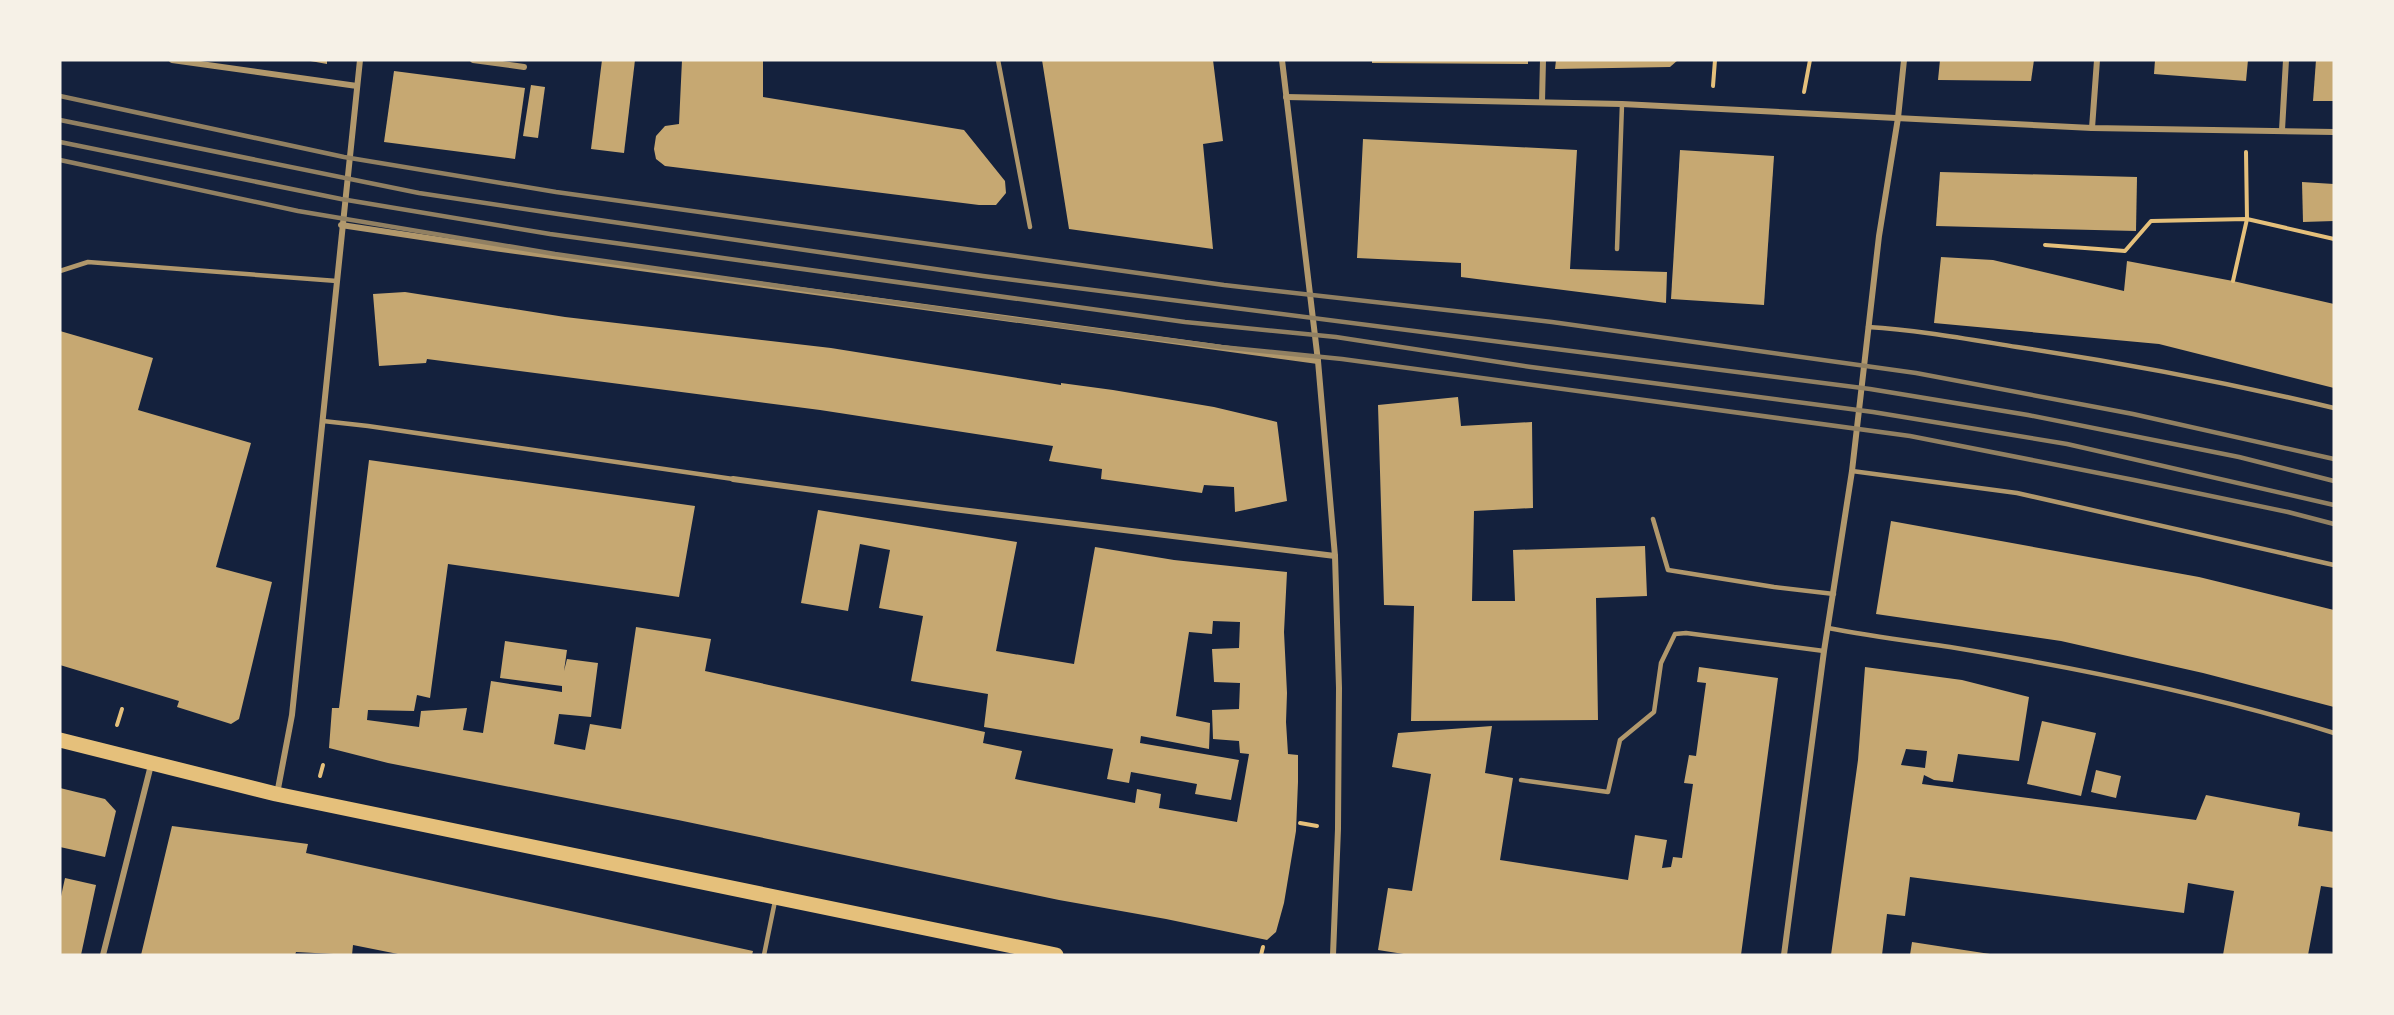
<svg xmlns="http://www.w3.org/2000/svg" width="2394" height="1015" font-family="Arial,sans-serif">
<style>
.building{fill:#c6a872;fill-rule:evenodd}
.lines{fill:none;stroke-linecap:round;stroke-linejoin:round}
.path{stroke:#e5c07b;stroke-width:4}
.service{stroke:#b1986c;stroke-width:4.5}
.minor{stroke:#b1986c;stroke-width:6}
.primary{stroke:#e5c07b;stroke-width:15}
.rail{stroke:#918062;stroke-width:4.5}
</style>
<rect width="100%" height="100%" fill="#14213d"/>
<g class="building">
<polygon points="305,60 327,60 327,64"/>
<polygon points="602,60 635,60 624,153 591,149"/>
<polygon points="682,60 763,60 763,97 964,130 1005,181 1006,193 996,205 979,205 665,166 656,159 654,149 656,136 665,126 679,124"/>
<polygon points="1042,60 1213,60 1223,141 1203,144 1213,249 1069,229"/>
<polygon points="1372,60 1528,60 1528,64 1372,63"/>
<polygon points="1556,60 1678,60 1670,67 1555,69"/>
<polygon points="1940,60 2034,60 2031,81 1938,80"/>
<polygon points="2155,60 2248,60 2246,81 2154,74"/>
<polygon points="2316,60 2334,60 2334,101 2313,101"/>
<polygon points="394,71 525,88 515,159 384,142"/>
<polygon points="531,85 545,87 538,138 523,136"/>
<polygon points="1363,139 1577,150 1570,269 1667,272 1666,303 1461,277 1461,263 1357,258"/>
<polygon points="1680,150 1774,156 1764,305 1671,299"/>
<polygon points="1940,172 2137,177 2136,231 1936,226"/>
<polygon points="2302,182 2334,184 2334,221 2303,222"/>
<polygon points="1941,257 1993,260 2124,291 2127,261 2233,281 2334,304 2334,388 2159,344 1934,323"/>
<polygon points="405,292 565,317 831,348 1061,385 1061,383 1113,390 1214,407 1277,422 1287,501 1235,512 1234,487 1204,485 1202,493 1101,479 1102,469 1049,461 1053,446 820,410 427,359 426,363 379,366 373,294"/>
<polygon points="60,331 153,358 138,410 251,443 216,567 272,582 239,719 231,724 177,707 179,701 60,665"/>
<polygon points="1458,397 1461,426 1532,422 1533,508 1474,511 1472,601 1515,601 1513,550 1645,546 1647,596 1596,598 1598,720 1411,721 1414,606 1384,605 1378,405"/>
<polygon points="369,460 695,506 679,597 448,564 430,698 417,695 414,711 368,710 367,720 419,727 421,711 467,708 463,730 483,733 491,681 562,692 562,686 500,678 505,641 567,650 564,671 567,659 598,663 591,717 559,714 554,744 585,750 590,724 621,729 636,627 711,639 705,671 985,732 983,743 1022,751 1015,779 1135,803 1137,789 1161,794 1159,808 1237,822 1249,754 1240,753 1239,741 1213,739 1212,710 1239,709 1240,683 1214,682 1212,649 1239,648 1240,622 1213,621 1212,634 1189,632 1176,716 1210,723 1209,749 1141,736 1140,743 1239,760 1231,800 1195,794 1197,784 1131,772 1129,783 1107,779 1113,749 984,727 988,694 911,681 923,616 879,608 890,550 860,544 848,611 801,603 818,510 1017,542 996,651 1074,664 1095,547 1174,560 1287,572 1284,632 1287,693 1286,722 1288,754 1298,755 1298,782 1296,831 1284,903 1276,932 1267,940 1166,919 1059,900 678,820 388,763 329,748 332,708 339,708"/>
<polygon points="1891,521 2199,577 2334,610 2334,707 2203,673 2061,641 1876,614"/>
<polygon points="1699,667 1778,678 1741,955 1410,955 1378,950 1388,888 1412,891 1431,774 1392,767 1398,733 1492,726 1485,773 1513,778 1500,860 1628,880 1635,835 1667,840 1662,868 1671,867 1673,857 1682,858 1693,784 1684,783 1689,755 1696,756 1706,683 1697,682"/>
<path d="M1865 667 1962 680 2029 697 2019 761 1958 754 1953 782 1934 780 1924 775 1922 784 2196 820 2206 795 2300 813 2298 826 2334 832V888L2321 886 2308 955H2223L2234 891 2188 883 2184 913 1910 877 1905 916 1887 914 1882 955H1831L1858 760ZM1906 749 1927 751 1925 768 1901 765Z"/>
<polygon points="2042,721 2096,733 2081,796 2027,784"/>
<polygon points="2096,770 2121,776 2116,798 2091,792"/>
<polygon points="60,788 105,799 116,811 105,857 60,847"/>
<polygon points="172,826 308,844 306,853 753,951 752,955 403,955 353,945 352,955 296,952 295,955 141,955"/>
<polygon points="65,878 96,885 81,955 60,955 60,901"/>
<polygon points="1912,942 1990,954 1990,955 1910,955"/>
</g>
<g class="lines">
<g class="path">
<polyline points="1713,86 1715,60"/>
<polyline points="1804,92 1810,60"/>
<polyline points="2045,245 2125,251 2151,221 2247,219 2334,239"/>
<polyline points="2233,281 2247,219 2246,152"/>
<polyline points="117,725 122,709"/>
<polyline points="320,776 323,765"/>
<polyline points="1300,823 1317,826"/>
<polyline points="1261,955 1263,947"/>
</g>
<g class="service">
<polyline points="998,60 1030,227"/>
<polyline points="1617,249 1622,104"/>
<polyline points="60,271 88,262 337,281"/>
<path d="M1868 327C1918 330 1967 339 2017 347 2124 363 2229 383 2334 408"/>
<polyline points="323,421 368,426 733,479"/>
<polyline points="1852,471 2017,493 2334,565"/>
<polyline points="1653,519 1668,570 1774,587 1834,594"/>
<path d="M1828 628C1869 636 1909 641 1950 647 2079 668 2209 694 2334 733"/>
<polyline points="1521,780 1608,792 1620,740 1654,712 1661,663 1675,634 1686,633 1824,651"/>
<polyline points="764,955 775,901"/>
</g>
<g class="minor">
<polyline points="172,60 357,86"/>
<polyline points="473,60 524,67"/>
<polyline points="1282,60 1318,361 1335,556 1339,688 1338,829 1333,955"/>
<polyline points="1286,97 1622,104 2092,128 2334,132"/>
<polyline points="1542,102 1543,60"/>
<polyline points="2092,128 2097,60"/>
<polyline points="2282,130 2286,60"/>
<polyline points="341,225 494,248 1318,361"/>
<polyline points="733,479 945,508 1335,556"/>
<polyline points="277,794 292,715 360,60"/>
<polyline points="103,955 151,765"/>
<polyline points="1784,955 1824,651 1852,471 1879,236 1898,118 1904,60"/>
</g>
<polyline class="primary" points="60,740 276,794 1056,955"/>
<g class="rail">
<polyline points="60,96 344,157 556,192 1224,285 1552,322 1916,373 2133,414 2334,459"/>
<polyline points="60,120 419,193 558,214 983,276 1870,389 2028,415 2239,457 2334,481"/>
<polyline points="60,142 341,199 550,234 1185,322 1336,337 1531,367 1873,412 2067,444 2334,505"/>
<polyline points="60,160 298,211 555,254 1018,320 1221,347 1342,359 1910,436 2134,480 2288,512 2334,524"/>
</g>
</g>
<rect width="2394" height="1015" fill="none" stroke="#f6f1e7" stroke-width="123"/>
</svg>
